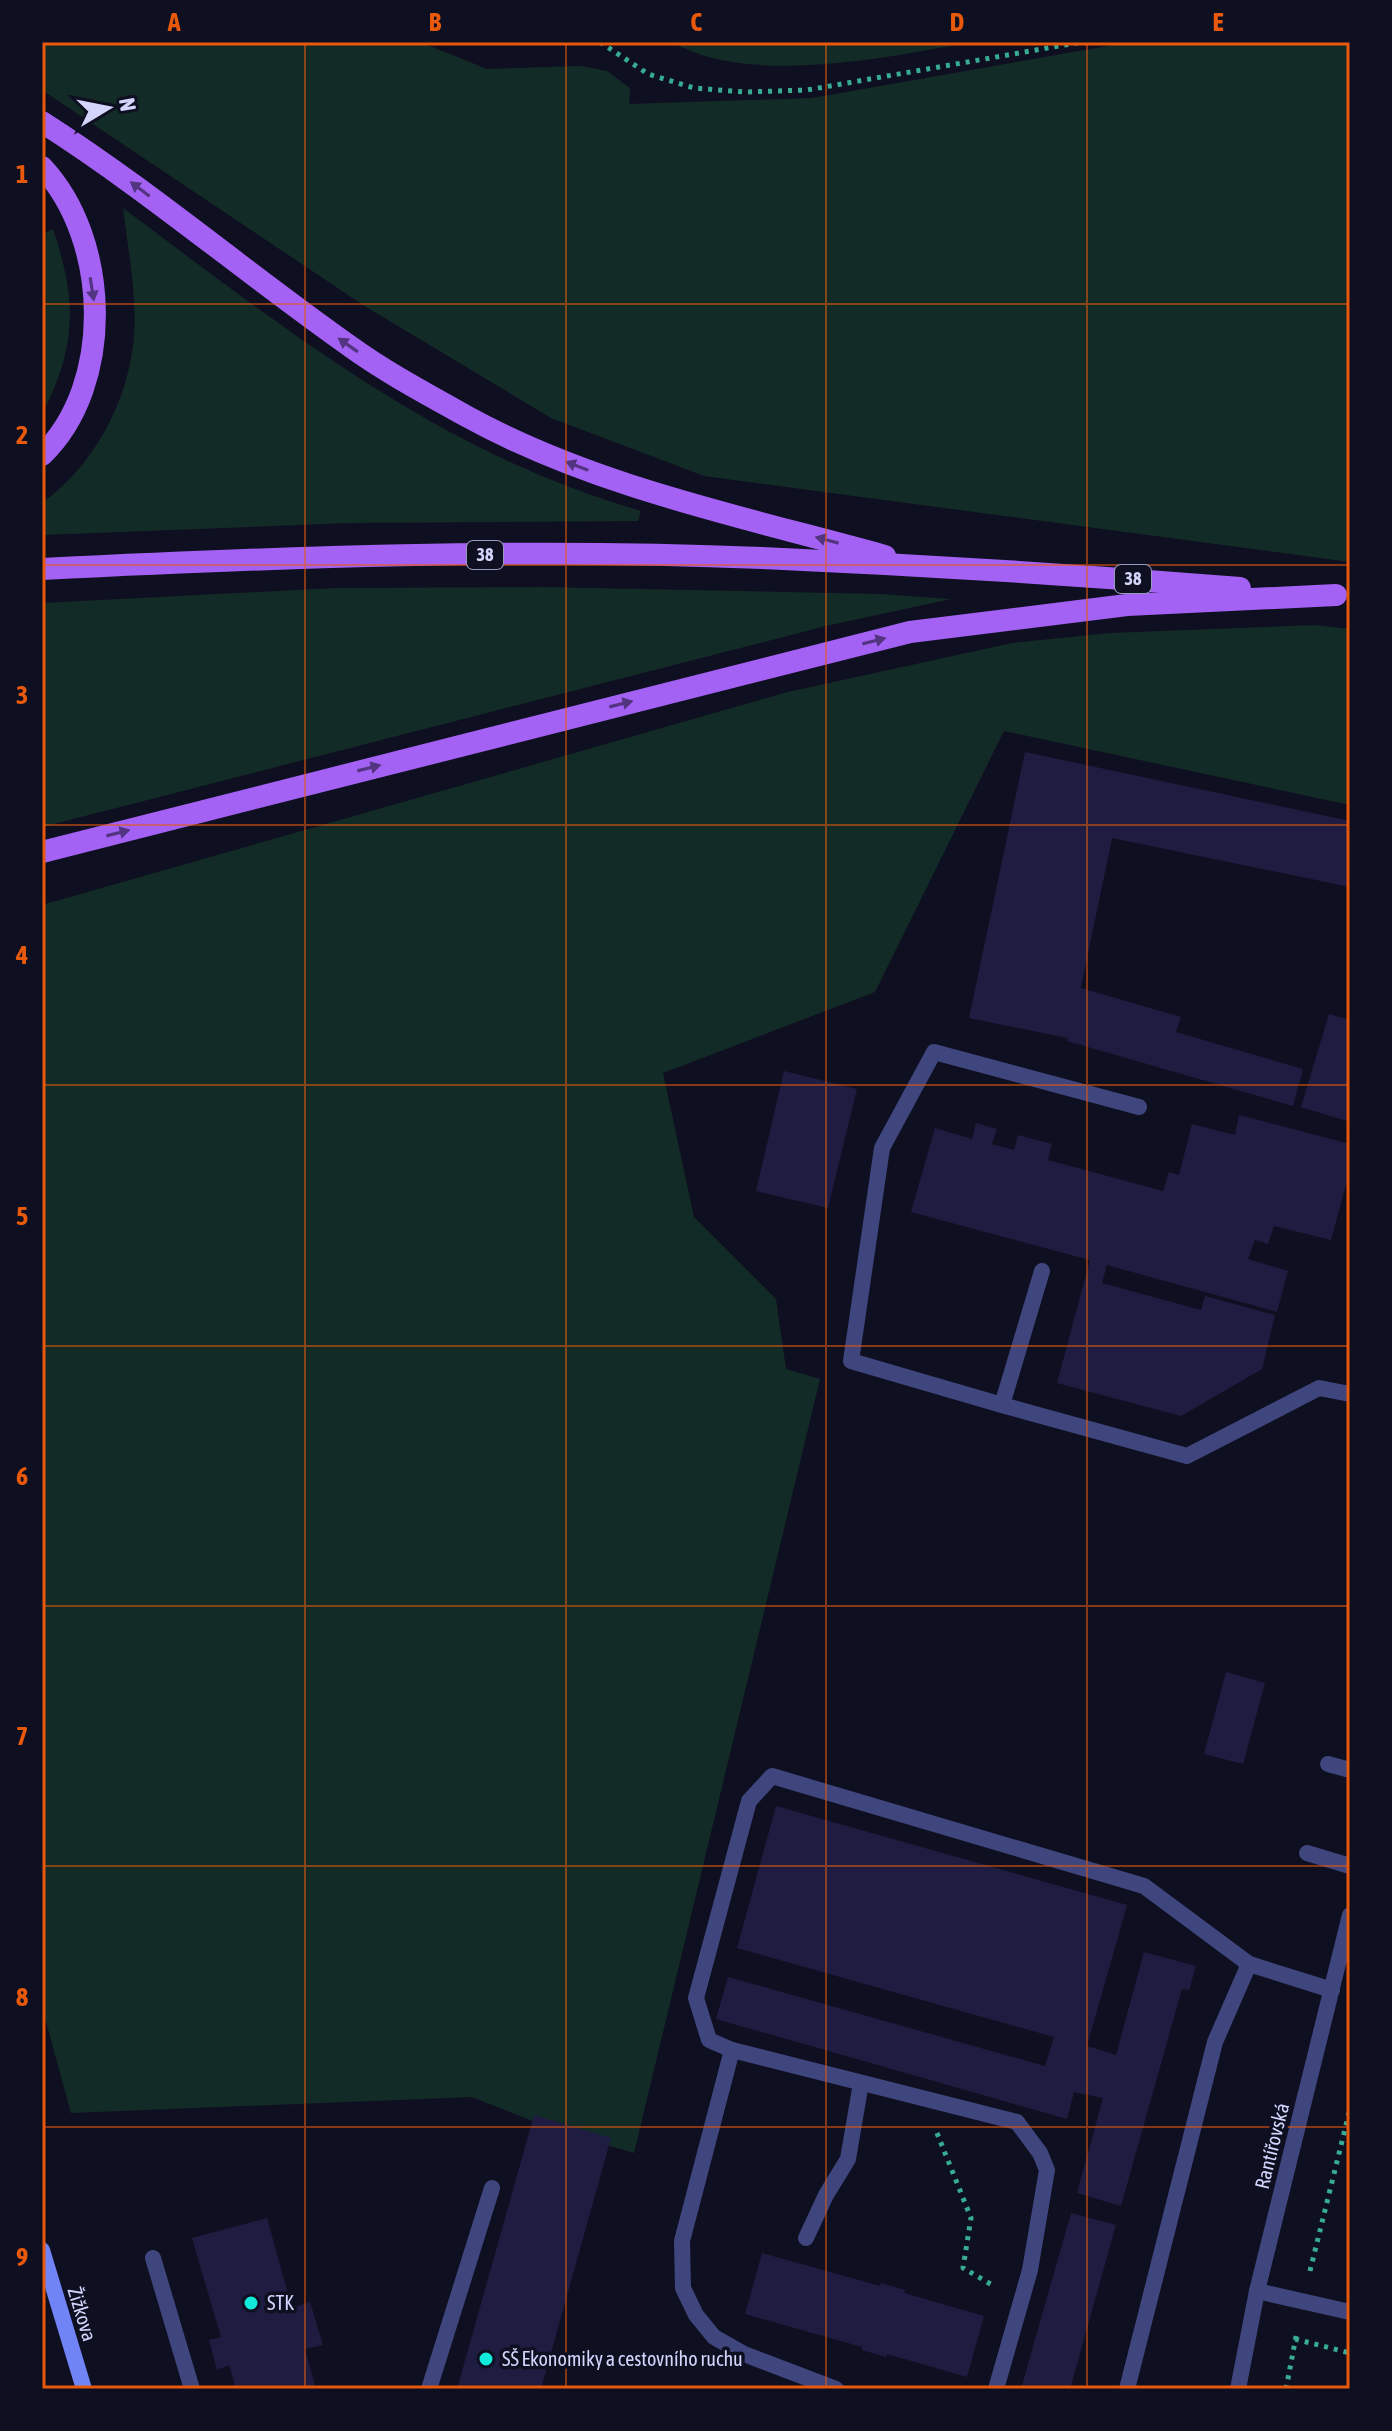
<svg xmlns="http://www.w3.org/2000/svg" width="1392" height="2431" font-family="'Asap Condensed',sans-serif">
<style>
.green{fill:#132b26}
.building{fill:#1e1d41}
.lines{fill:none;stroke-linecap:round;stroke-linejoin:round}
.path{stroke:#37ac91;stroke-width:5;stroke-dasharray:4 6;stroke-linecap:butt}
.service{stroke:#3e467d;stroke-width:16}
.minor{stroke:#3e467d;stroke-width:16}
.tertiary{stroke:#3e467d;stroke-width:16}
.secondary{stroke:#7184f5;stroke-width:16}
.primary{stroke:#a462f4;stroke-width:22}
.oneway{fill:#523480}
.grid{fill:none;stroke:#e8590c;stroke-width:2;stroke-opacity:0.55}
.poi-dot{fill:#11eadb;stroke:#0f0f22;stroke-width:3}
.labels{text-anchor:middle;stroke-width:7;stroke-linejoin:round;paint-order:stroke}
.shield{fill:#0f0f22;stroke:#989abb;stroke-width:2}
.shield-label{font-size:18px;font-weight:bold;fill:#d3d5fc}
.street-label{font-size:20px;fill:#d3d5fc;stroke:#0f0f22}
.poi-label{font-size:20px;fill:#d3d5fc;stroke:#0f0f22;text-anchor:start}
.neatline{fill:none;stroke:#e8590c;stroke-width:3}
.grid-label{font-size:26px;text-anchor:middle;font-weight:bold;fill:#e8590c}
</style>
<rect width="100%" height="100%" fill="#0f0f22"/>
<g class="green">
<polygon points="42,42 420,42 487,69 581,66 607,71 630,88 629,104 812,98 1119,44 1350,42 1350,562 704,476 551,418 363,305 42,90"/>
<path d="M672 42H973C889 57 749 87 672 42Z"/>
<path d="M123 208C289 332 438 452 641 511L638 521 349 523 42 535V503C94 466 129 400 134 336 137 294 128 250 123 208Z"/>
<path d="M53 229C77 301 77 346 42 414V235Z"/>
<polygon points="540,587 880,594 951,599 826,626 42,827 42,603 337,588"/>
<polygon points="1315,625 1350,629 1350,805 1004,731 875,992 663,1073 694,1217 776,1299 786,1369 820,1379 634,2153 555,2130 472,2097 71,2113 42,2007 42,905 788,692 1012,643 1110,633"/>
</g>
<g class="building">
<polygon points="1025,752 1350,821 1350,887 1112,838 1081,988 1181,1017 1176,1032 1303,1069 1293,1106 1067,1041 1068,1038 969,1018"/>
<polygon points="1329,1014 1350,1020 1350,1122 1301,1107"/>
<polygon points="784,1071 857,1089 828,1208 756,1191"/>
<polygon points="1239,1115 1350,1144 1350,1185 1346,1185 1331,1240 1274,1226 1268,1244 1255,1240 1248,1259 1288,1271 1277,1312 1107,1265 1102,1283 1201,1310 1205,1296 1275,1315 1262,1369 1181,1416 1057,1383 1090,1260 911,1212 935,1128 972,1139 976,1123 997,1129 992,1144 1014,1150 1018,1135 1052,1144 1048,1160 1163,1191 1169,1172 1179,1175 1192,1124 1235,1135"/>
<polygon points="1226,1672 1265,1683 1243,1764 1204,1754"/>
<polygon points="776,1806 1127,1905 1087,2046 1116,2055 1144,1952 1196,1966 1189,1990 1182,1989 1121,2206 1077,2193 1103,2098 1074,2092 1067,2119 716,2019 728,1977 1045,2066 1054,2037 737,1948"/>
<polygon points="534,2115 611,2138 541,2389 457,2389"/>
<polygon points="1071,2213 1116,2225 1070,2389 1021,2389"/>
<polygon points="267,2218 292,2308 310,2302 323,2345 305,2349 316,2389 236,2389 229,2365 217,2370 209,2340 221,2337 192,2238"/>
<polygon points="762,2253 880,2286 881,2283 905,2290 904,2293 984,2316 967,2377 887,2354 886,2357 862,2350 862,2347 745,2314"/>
</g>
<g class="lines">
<g class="path">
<polyline points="600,42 648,74 694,88 745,92 807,90 1082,42"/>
<polyline points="937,2133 971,2218 963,2268 994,2286"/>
<polyline points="1310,2271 1350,2109"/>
<polyline points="1295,2339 1350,2353"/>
<polyline points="1286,2389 1297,2331"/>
</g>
<g class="service">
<polyline points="1042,1271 1002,1405 1187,1456 1319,1388 1350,1394"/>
<polyline points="1002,1405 851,1361 882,1148 934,1052 1139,1107"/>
<polyline points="1328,1764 1350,1770"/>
<polyline points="1307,1853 1350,1866"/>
<polyline points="732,2050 682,2241 683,2288 696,2315 714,2337 744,2354 836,2389"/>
<polyline points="806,2238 826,2195 848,2159 861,2083"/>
<polyline points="153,2258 192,2389"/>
<polyline points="429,2389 492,2188"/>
<polyline points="996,2389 1030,2270 1047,2170 1040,2153 1017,2122 732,2050 709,2040 696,1998 749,1801 772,1776 1144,1886 1249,1964 1332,1990"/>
<polyline points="1127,2389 1215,2042 1249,1964"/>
</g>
<polyline class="minor" points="1257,2291 1350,2312"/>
<polyline class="tertiary" points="1238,2389 1257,2291 1350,1915"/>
<polyline class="secondary" points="42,2250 84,2389"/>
<g class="primary">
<path d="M42 122C150 191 247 274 351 347 387 373 427 394 466 416 595 487 744 517 885 556"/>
<path d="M42 167C110 239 115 385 42 455"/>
<path d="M42 569C282 557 522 548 762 558 921 565 1081 575 1240 588"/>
<polyline points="42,852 910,632 1127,605 1336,595"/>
</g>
</g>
<defs><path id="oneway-solid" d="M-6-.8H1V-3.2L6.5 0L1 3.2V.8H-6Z" transform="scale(2)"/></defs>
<g class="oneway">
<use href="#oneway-solid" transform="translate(140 189) rotate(-143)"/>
<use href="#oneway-solid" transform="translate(92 289) rotate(81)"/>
<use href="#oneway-solid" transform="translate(348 345) rotate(-145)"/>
<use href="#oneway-solid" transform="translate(577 466) rotate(-159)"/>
<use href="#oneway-solid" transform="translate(827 540) rotate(-165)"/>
<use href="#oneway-solid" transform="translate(874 641) rotate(-14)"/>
<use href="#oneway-solid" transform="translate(621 704) rotate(-14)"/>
<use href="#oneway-solid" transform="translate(369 768) rotate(-14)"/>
<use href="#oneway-solid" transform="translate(118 833) rotate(-14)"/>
</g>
<path class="grid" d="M305 42V2389M566 42V2389M826 42V2389M1087 42V2389M42 304H1350M42 565H1350M42 825H1350M42 1085H1350M42 1346H1350M42 1606H1350M42 1866H1350M42 2127H1350"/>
<g class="poi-dot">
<circle cx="251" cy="2303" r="8"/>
<circle cx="486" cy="2359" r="8"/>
</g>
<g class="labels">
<g class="shield">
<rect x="467" y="541" width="36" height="28" rx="6"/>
<rect x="1115" y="565" width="36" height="28" rx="6"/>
</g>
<g class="shield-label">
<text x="485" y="561">38</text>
<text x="1133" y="585">38</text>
</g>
<g class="street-label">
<text transform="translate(1272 2146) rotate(-76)" y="7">Rantířovská</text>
<text transform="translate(82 2314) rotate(73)" y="7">Žižkova</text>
</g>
<g class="poi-label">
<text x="267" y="2310">STK</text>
<text x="502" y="2366">SŠ Ekonomiky a cestovního ruchu</text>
</g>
</g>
<rect width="1392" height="2431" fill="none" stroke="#0f0f22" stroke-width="88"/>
<g transform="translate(108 108) rotate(80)" stroke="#0f0f22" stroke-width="6" paint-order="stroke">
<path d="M0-6L14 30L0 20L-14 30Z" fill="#d3d5fc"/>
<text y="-12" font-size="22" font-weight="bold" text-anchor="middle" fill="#d3d5fc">N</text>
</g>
<rect x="44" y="44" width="1304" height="2343" class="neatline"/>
<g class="grid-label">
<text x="174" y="31">A</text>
<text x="435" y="31">B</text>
<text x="696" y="31">C</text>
<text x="957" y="31">D</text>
<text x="1218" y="31">E</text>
<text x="22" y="183">1</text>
<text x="22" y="444">2</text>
<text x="22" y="704">3</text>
<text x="22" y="964">4</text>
<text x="22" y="1225">5</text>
<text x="22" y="1485">6</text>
<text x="22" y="1745">7</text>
<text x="22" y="2006">8</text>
<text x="22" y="2266">9</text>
</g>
</svg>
